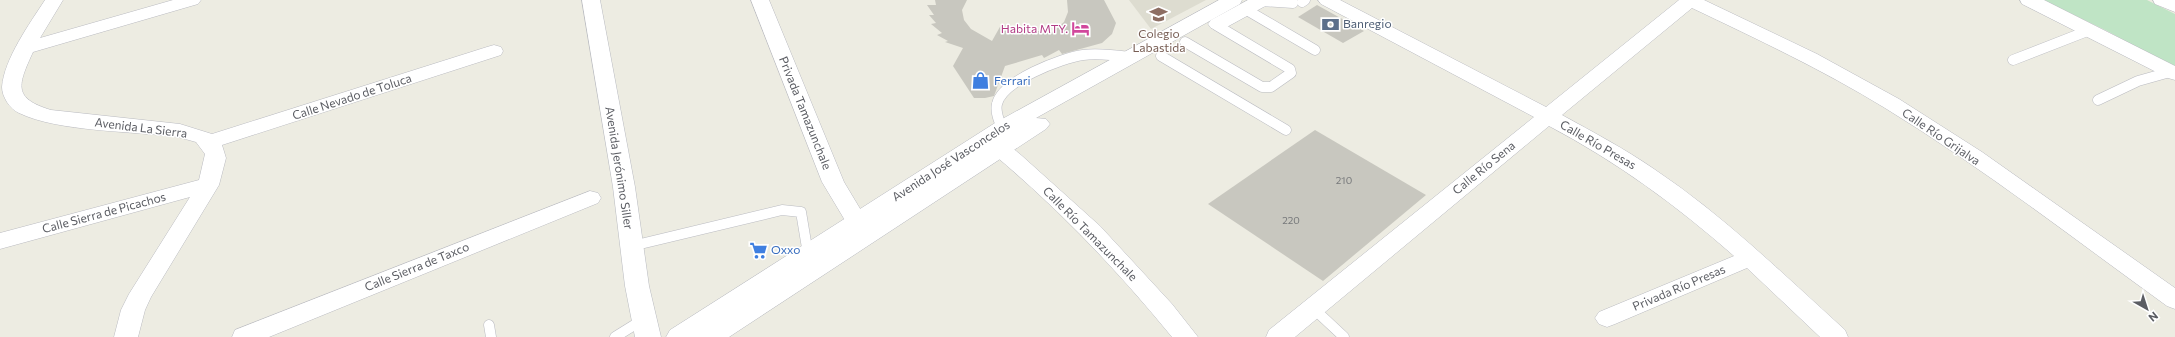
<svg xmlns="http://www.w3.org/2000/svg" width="2175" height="337" font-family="Commissioner,sans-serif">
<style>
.education{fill:#dddcd0}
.green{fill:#bfe4c5}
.building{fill:#c8c7bf}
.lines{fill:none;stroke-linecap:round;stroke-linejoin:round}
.lane-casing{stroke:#babbc1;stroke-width:11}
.street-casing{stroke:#babbc1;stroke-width:1}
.secondary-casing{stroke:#b8bac0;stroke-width:1}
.lane{stroke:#fff;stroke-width:10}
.street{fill:#fff;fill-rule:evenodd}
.secondary{fill:#fff;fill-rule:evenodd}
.labels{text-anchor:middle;stroke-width:3;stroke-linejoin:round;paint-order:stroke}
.number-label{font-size:10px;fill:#76787a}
.service-label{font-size:12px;fill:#4e5e75;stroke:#fff;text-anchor:start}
.hotel-label{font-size:12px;fill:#b23c85;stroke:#fff;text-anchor:end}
.education-label{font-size:12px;fill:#785e54;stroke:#fff}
.shop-label{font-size:12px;fill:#366cbe;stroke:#fff;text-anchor:start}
.street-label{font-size:12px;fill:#5b5d63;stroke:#fff}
</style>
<rect width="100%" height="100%" fill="#edece2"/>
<polygon class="education" points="1129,0 1206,0 1151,29"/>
<polygon class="green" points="2043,0 2147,0 2175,14 2175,68 2107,31"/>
<g class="building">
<polygon points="935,0 967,0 962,10 964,20 971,29 992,41 1001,25 1051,33 1064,22 1068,12 1067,0 1104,0 1116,23 1112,34 1102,43 1062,54 1059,50 1044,58 1042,55 1005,66 994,96 985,98 974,98 953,66 963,48 945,42 948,41 937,35 942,33 931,24 936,23 929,15 934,15 927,5 936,5"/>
<polygon points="1317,5 1364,31 1343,43 1298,17"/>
<polygon points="1315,130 1426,195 1323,281 1208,204"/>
</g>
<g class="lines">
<defs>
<g id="lane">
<polyline points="1260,1 1293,3"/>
<polyline points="1302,2 1305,0"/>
<polyline points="1245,9 1315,50"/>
<polyline points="1185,42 1262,87 1271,87 1291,73 1290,69 1216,25"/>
<polyline points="1161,56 1286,130"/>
<polyline points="2013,60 2090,30"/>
<polyline points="2098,100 2138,81 2170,72"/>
<path d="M1002 128C999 121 995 112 997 104 1002 81 1061 58 1083 55 1098 53 1114 55 1129 57"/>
<polyline points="632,246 782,210 801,212 808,254"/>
<polyline points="1313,308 1344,337"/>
<polyline points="489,325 491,337"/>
<polyline points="615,337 644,319"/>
</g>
<g id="street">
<path d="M45 0H63L40 38 173 0H201L198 4 33 52C18 85 12 98 51 110L180 124 212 134 487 47 494 45 501 47 503 51 501 55 222 145 226 158 219 185 151 297 145 310 138 337H114L121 310 129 294 190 197 0 249V233L199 180 205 154 196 142 178 137C134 131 58 132 19 113 10 109 2 97 2 87 4 59 30 23 45 0Z"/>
<polygon points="751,0 769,0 844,182 865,217 878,226 881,232 878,238 870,240 862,238 849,227 822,182"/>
<path d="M1318 0H1340L1546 107 1679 0H1704L1817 54 1899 99 1982 152 2175 288V309L2167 306C2074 239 1983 168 1885 108 1823 70 1757 39 1692 8L1562 115C1593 132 1625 149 1654 169 1723 215 1783 274 1845 330L1848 337H1820L1747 268 1615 324 1607 327 1599 324 1595 318 1599 312 1734 256C1676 205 1617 162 1549 126L1295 337H1266L1269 330 1534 117 1321 4Z"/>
<path d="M987 131 994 133 1021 155 1100 226 1172 304 1198 337H1172C1114 266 1051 201 980 143L977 138 980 133Z"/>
<polygon points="590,191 598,193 601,198 598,203 269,337 232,337 235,330"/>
</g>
<g id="secondary">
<polygon points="582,0 600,0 635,187 649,286 661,337 635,337 625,286 613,187"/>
<polygon points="1219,0 1242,0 1240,4 1036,118 1046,119 1050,124 1046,129 729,337 666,337 670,330 995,123"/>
<polygon points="1248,0 1271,0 1269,4 1225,28 1218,30 1211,28 1208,24 1211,20"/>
<polygon points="2020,0 2044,0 2175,66 2175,80 2168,78 2022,4"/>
<polygon points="2153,0 2175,0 2175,12 2155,4"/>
</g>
</defs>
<use href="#lane" class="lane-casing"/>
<use href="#street" class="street-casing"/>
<use href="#secondary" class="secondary-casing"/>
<use href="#lane" class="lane"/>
<use href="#street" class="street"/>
<use href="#secondary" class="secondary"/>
</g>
<defs>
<symbol id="school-bare" viewBox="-9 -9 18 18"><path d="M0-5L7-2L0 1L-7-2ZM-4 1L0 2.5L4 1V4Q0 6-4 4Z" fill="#8d6e63" stroke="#fff" stroke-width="2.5" paint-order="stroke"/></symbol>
<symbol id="bank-bare" viewBox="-9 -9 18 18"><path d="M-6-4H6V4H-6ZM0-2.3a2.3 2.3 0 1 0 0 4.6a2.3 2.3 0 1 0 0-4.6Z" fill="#5c6f8a" stroke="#fff" stroke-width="2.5" paint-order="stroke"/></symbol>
<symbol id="hotel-bare" viewBox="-9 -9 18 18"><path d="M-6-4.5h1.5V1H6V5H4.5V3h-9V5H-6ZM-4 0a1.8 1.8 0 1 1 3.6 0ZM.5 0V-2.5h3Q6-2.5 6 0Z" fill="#d1479c" stroke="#fff" stroke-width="2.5" paint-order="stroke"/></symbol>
<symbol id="shop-bare" viewBox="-9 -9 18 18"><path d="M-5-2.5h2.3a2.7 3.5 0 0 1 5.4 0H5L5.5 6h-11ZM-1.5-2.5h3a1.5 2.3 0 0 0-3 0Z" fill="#3f7fe0" stroke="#fff" stroke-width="2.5" paint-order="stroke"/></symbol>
<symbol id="supermarket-bare" viewBox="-9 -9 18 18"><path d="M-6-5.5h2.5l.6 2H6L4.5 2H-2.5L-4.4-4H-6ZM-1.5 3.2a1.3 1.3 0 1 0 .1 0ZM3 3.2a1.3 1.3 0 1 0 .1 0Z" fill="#3f7fe0" stroke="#fff" stroke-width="2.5" paint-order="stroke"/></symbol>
</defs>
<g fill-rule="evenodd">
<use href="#school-bare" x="1146" y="2" width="25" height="25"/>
<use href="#bank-bare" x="1318" y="12" width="25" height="25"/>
<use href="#hotel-bare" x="1068" y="16" width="25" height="25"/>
<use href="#shop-bare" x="968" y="68" width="25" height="25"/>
<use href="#supermarket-bare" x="746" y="238" width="25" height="25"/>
</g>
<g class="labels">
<g class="number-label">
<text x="1344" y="184">210</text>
<text x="1291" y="224">220</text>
</g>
<g class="service-label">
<text x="1343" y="28">Banregio</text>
</g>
<g class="hotel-label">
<text x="1068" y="33">Habita MTY.</text>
</g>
<g class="education-label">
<text x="1159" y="38">Colegio<tspan x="1159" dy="14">Labastida</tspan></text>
</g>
<g class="shop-label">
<text x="994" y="85">Ferrari</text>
<text x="771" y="254">Oxxo</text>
</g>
<g class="street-label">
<text transform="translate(352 97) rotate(-18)" y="4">Calle Nevado de Toluca</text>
<text transform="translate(805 113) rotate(68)" y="4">Privada Tamazunchale</text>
<text transform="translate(141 128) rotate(7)" y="4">Avenida La Sierra</text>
<text transform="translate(1941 137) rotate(34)" y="4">Calle Río Grijalva</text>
<text transform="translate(1598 145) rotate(30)" y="4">Calle Río Presas</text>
<text transform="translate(951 161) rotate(-33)" y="4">Avenida José Vasconcelos</text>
<text transform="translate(619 168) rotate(81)" y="4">Avenida Jerónimo Siller</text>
<text transform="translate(1484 168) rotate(-39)" y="4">Calle Río Sena</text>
<text transform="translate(104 213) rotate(-15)" y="4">Calle Sierra de Picachos</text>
<text transform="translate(1090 234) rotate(45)" y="4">Calle Río Tamazunchale</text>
<text transform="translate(417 267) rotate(-22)" y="4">Calle Sierra de Taxco</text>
<text transform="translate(1679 288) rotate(-23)" y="4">Privada Río Presas</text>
</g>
</g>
<g transform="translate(2147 309) rotate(141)" stroke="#ffffff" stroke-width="3" paint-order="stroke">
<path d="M0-3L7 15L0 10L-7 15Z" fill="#5b5d63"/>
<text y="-6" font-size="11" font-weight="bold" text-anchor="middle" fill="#5b5d63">N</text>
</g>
</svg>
